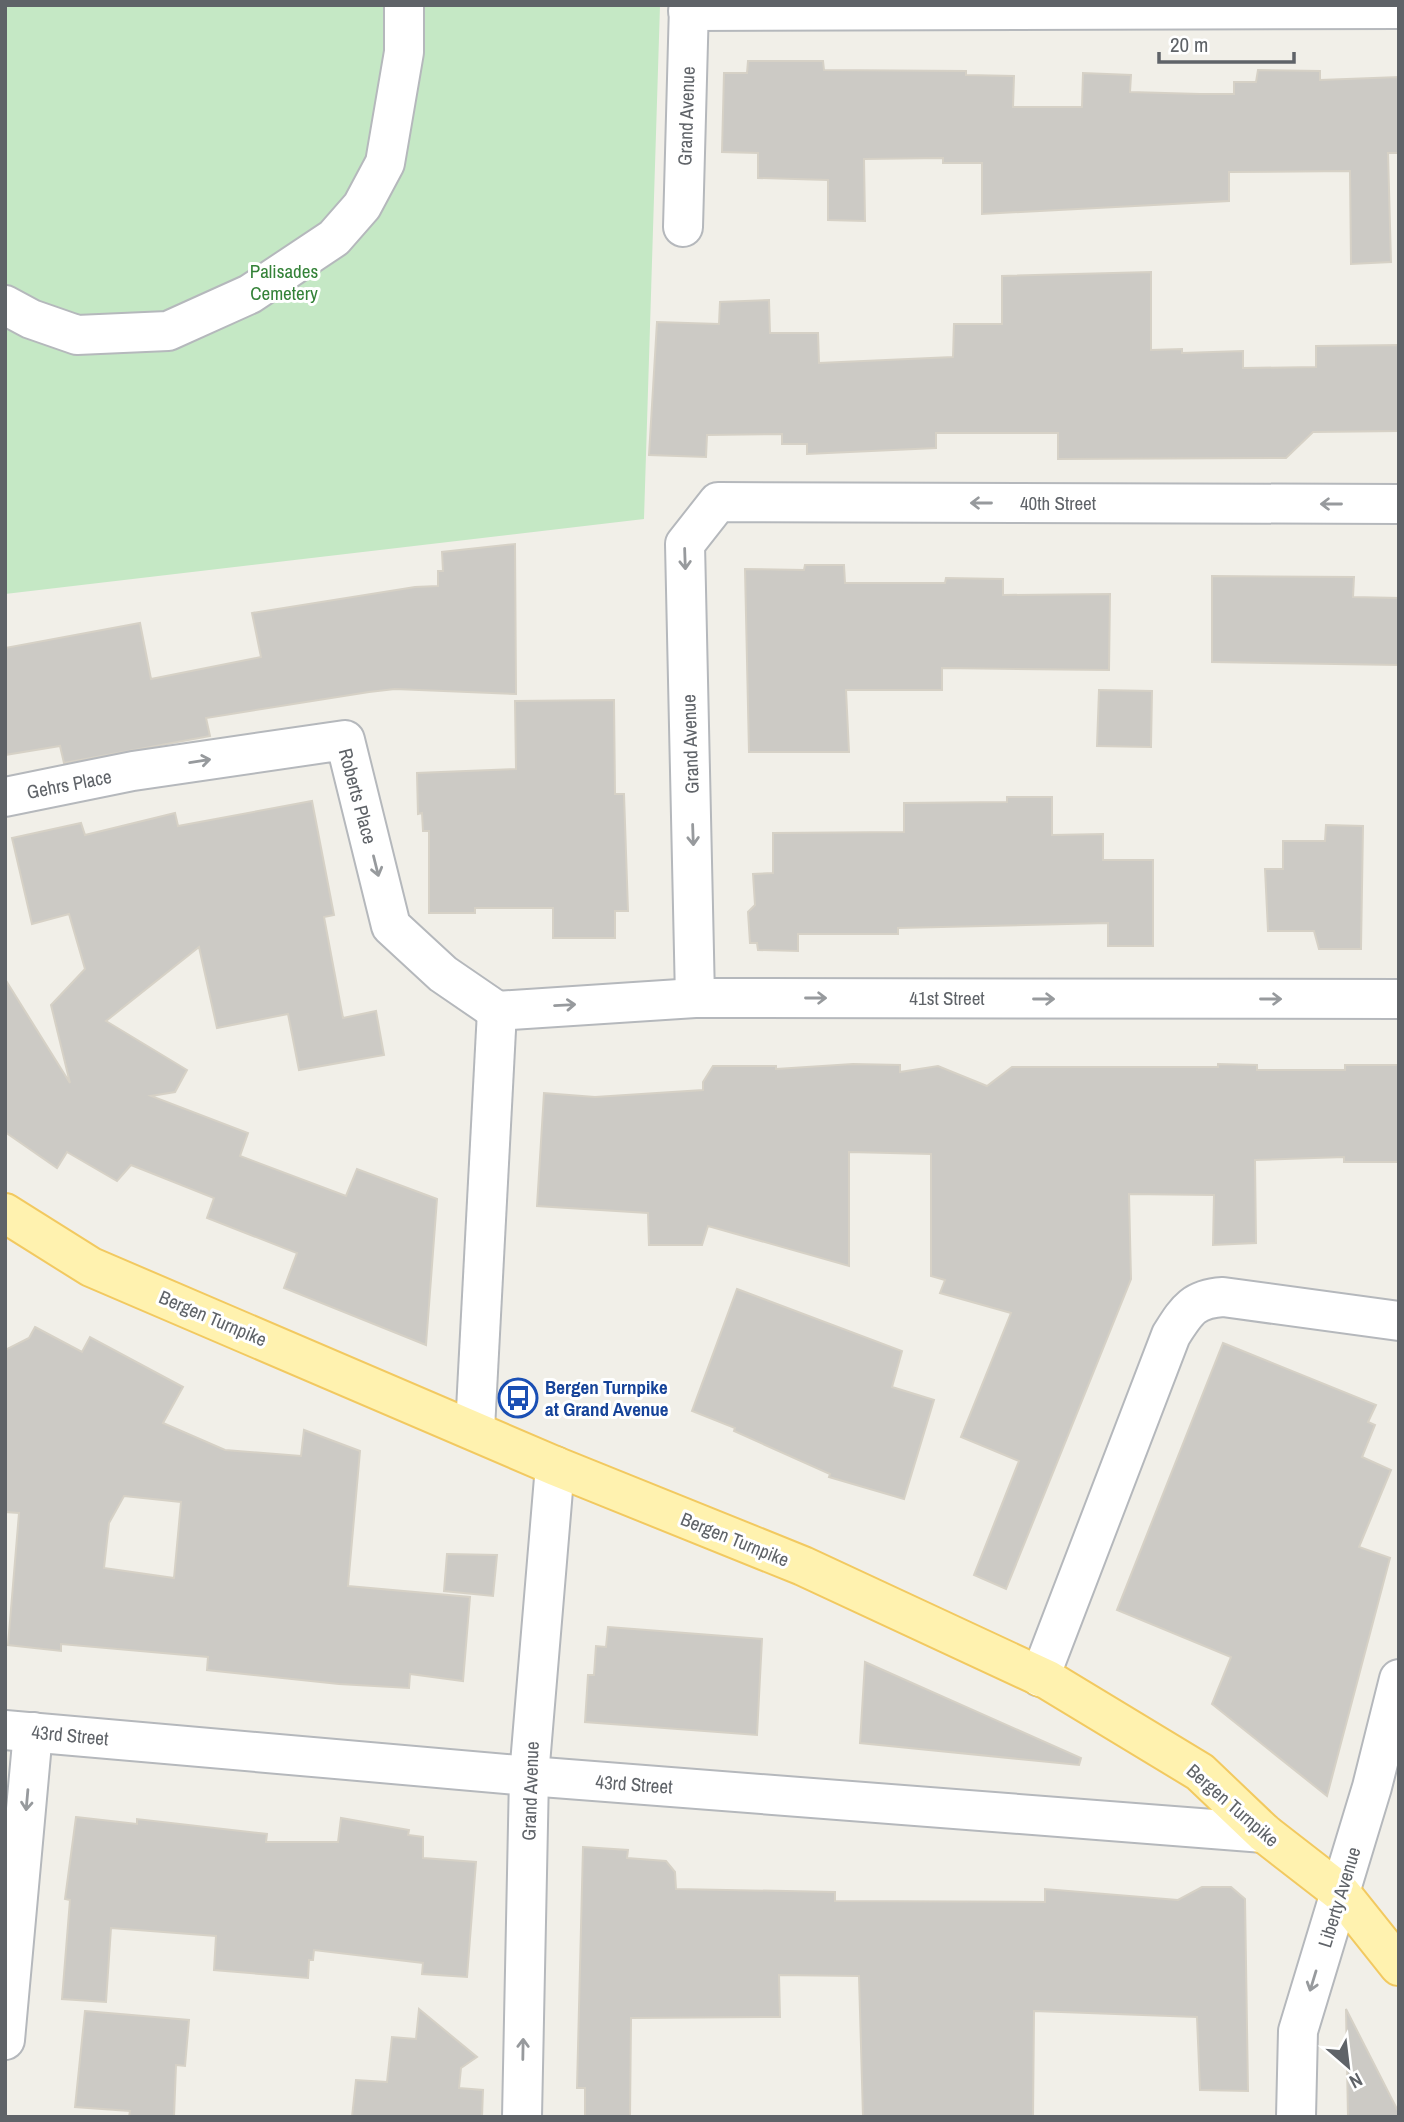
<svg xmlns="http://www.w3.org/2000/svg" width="1404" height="2122" font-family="'Archivo Narrow',sans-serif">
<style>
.green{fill:#c5e8c5}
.building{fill:#cccac5;stroke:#d6d1c6;stroke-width:2;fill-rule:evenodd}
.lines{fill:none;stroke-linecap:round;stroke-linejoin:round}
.minor-casing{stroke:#b5b8bc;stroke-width:42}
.major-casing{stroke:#f2c960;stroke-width:42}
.minor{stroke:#fff;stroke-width:38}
.major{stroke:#fff2af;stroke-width:38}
.oneway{stroke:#979a9d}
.labels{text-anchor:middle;stroke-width:6;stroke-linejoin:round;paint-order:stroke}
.street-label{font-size:19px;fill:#5f6368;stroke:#fff}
.park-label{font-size:19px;fill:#348238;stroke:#fff}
.transit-label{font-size:19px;font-weight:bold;fill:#164399;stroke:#fff;text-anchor:start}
</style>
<rect width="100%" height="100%" fill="#f1efe8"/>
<polygon class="green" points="5,5 660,5 644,519 5,594"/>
<g class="building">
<polygon points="748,61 823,61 824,70 966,71 966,75 1014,76 1013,107 1082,107 1083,73 1131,75 1130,92 1200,94 1234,94 1234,82 1256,82 1258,70 1320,71 1320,80 1399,77 1399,153 1388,153 1391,262 1351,264 1350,171 1229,172 1229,201 982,214 982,163 943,163 943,158 864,159 865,221 828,220 828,180 758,178 758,153 722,152 724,73 747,73"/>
<polygon points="1151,272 1151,350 1182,349 1182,353 1243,351 1243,368 1316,367 1316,346 1399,345 1399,431 1313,432 1286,458 1058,459 1058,433 936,433 936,448 807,454 807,444 782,444 782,434 707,435 706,457 649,455 657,322 719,324 720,302 769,300 770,333 818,333 819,363 953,357 954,324 1002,324 1002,276"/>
<polygon points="515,544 516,694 395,689 369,692 206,718 210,736 64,763 60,746 5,755 5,648 140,623 151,679 261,657 252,613 415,587 438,586 438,571 443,571 442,552"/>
<polygon points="805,565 844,565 845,583 945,583 946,578 1003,579 1003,595 1110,594 1109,670 942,668 942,690 846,690 849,752 749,752 745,569 804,570"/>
<polygon points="1212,576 1354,577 1353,597 1399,598 1399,665 1212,662"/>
<polygon points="1099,690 1152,691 1151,747 1097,746"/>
<polygon points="614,700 615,794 624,794 628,911 615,911 615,938 553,938 553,908 475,908 475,913 429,913 429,831 423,831 422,813 418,814 417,773 516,769 515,701"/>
<polygon points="1007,797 1052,797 1052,835 1103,834 1103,860 1153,860 1153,946 1108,946 1108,923 898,928 898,934 798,934 798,951 758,950 757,943 750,943 748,912 755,905 753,874 773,873 773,833 904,832 904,803 1007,802"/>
<polygon points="312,801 334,915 324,917 343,1018 376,1011 384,1055 299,1070 288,1014 217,1028 199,947 106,1021 187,1070 175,1092 151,1096 248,1133 240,1156 346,1196 357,1169 437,1199 426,1345 284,1288 297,1253 207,1218 214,1198 131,1165 117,1181 67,1152 57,1168 5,1132 5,979 70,1083 51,1005 85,969 69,914 32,924 12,838 81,823 85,835 175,813 178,826"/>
<polygon points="1326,825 1363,826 1361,949 1319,949 1314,931 1268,931 1265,869 1283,869 1283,841 1325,841"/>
<polygon points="853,1064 900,1065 900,1072 938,1066 987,1086 1012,1067 1218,1067 1218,1064 1257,1065 1257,1070 1345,1070 1345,1065 1398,1065 1399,1162 1344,1162 1344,1157 1255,1160 1256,1243 1213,1245 1214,1195 1129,1194 1131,1279 1006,1589 974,1575 1019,1461 961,1437 1011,1313 940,1293 945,1280 931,1276 931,1154 849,1152 849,1266 708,1226 702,1245 649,1245 648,1213 537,1206 544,1093 595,1097 703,1090 703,1082 713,1066 776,1066 776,1069"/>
<polygon points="737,1289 902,1351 892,1387 934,1400 904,1499 829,1477 830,1474 734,1431 735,1428 692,1411"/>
<path d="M35 1327 82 1352 90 1337 183 1387 163 1423 225 1450 301 1456 304 1430 360 1451 348 1586 470 1597 463 1681 410 1674 409 1688 339 1684 207 1670 208 1657 61 1644V1651L8 1645 19 1513 5 1512V1350L29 1338ZM124 1496 181 1502 174 1578 104 1568 109 1523Z"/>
<polygon points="1223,1343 1376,1405 1368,1422 1375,1425 1362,1457 1391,1470 1359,1547 1390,1558 1327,1796 1212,1704 1231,1657 1117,1610"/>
<polygon points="447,1554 497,1555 493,1596 444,1591"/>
<polygon points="608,1627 762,1639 757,1735 585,1722 588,1675 594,1675 596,1646 606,1647"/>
<polygon points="865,1662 1081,1758 1079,1765 860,1743"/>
<polygon points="76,1817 137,1824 137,1819 267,1834 266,1842 338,1842 341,1818 409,1830 408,1835 423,1837 423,1858 476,1862 467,1977 422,1974 423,1963 314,1950 313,1960 309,1960 308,1978 214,1970 216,1936 111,1928 106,2002 62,1999 70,1900 65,1899"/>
<polygon points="583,1847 628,1850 627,1858 666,1861 675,1872 676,1889 835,1892 835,1901 1045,1902 1045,1889 1178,1900 1202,1887 1231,1887 1245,1899 1248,2091 1200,2090 1197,2017 1034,2011 1033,2117 863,2117 859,1976 779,1975 780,2017 631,2018 630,2117 585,2117 585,2088 577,2088"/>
<polygon points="419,2009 477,2057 461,2068 459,2088 483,2090 482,2117 352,2117 356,2080 387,2082 392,2037 416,2039"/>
<polygon points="1346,2009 1399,2113 1399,2117 1348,2117"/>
<polygon points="85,2011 189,2020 185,2066 176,2065 174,2117 129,2117 130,2111 75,2107"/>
</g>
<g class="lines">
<defs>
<g id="minor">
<polyline points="688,11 1399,9"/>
<polyline points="683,227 689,5"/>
<polyline points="5,305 31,319 77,335 168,331 250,294 334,238 362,206 385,163 404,52 404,5"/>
<polyline points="5,797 133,771 345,740 391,926 443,974 497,1011"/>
<polyline points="695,998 685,544 718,502 1399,504"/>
<polyline points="497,1011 695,998 1399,999"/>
<polyline points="475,1429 497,1011"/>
<path d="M1040 1677 1171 1335C1187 1310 1193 1299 1223 1297L1399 1321"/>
<polyline points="5,1730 529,1776 1264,1833"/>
<polyline points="5,2040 33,1732"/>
<polyline points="522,2117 529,1776 555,1466"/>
<polyline points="1296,2117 1298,2031 1372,1787 1399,1679"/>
</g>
<polyline id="major" points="5,1213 91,1267 555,1466 803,1566 1048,1680 1200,1772 1264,1833 1340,1892 1399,1966"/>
</defs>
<use href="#minor" class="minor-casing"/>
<use href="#major" class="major-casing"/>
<use href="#minor" class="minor"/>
<use href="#major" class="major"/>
</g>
<defs><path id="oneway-shaft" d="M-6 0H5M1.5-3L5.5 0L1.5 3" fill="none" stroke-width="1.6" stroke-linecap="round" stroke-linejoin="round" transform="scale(1.75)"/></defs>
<g class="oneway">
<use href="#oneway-shaft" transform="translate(981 503) rotate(-180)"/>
<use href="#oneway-shaft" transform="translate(1331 504) rotate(-180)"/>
<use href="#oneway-shaft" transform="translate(685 559) rotate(88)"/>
<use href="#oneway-shaft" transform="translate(200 761) rotate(-9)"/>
<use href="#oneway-shaft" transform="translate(693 835) rotate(88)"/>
<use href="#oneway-shaft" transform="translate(376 866) rotate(76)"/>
<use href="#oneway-shaft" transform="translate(816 998)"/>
<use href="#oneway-shaft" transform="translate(1044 999)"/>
<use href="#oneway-shaft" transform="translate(1271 999)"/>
<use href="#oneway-shaft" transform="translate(565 1005) rotate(-3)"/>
<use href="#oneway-shaft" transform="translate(27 1800) rotate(95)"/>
<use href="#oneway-shaft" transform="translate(1313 1981) rotate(107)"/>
<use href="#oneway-shaft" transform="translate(523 2049) rotate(-89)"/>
</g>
<defs>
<symbol id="bus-ring" viewBox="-11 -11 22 22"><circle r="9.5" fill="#fff" stroke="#1a4fb4" stroke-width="1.5"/><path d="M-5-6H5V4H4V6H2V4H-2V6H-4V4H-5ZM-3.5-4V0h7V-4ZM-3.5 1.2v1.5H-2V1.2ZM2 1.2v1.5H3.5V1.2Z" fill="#1a4fb4"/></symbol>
</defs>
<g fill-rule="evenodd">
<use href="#bus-ring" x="496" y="1376" width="44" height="44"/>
</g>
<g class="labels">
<g class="street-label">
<text transform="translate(686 116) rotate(-88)" y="7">Grand Avenue</text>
<text x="1058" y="510">40th Street</text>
<text transform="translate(690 744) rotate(-92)" y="7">Grand Avenue</text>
<text transform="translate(69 784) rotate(-11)" y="7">Gehrs Place</text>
<text transform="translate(358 796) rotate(75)" y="7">Roberts Place</text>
<text x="947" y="1005">41st Street</text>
<text transform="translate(213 1318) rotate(23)" y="7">Bergen Turnpike</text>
<text transform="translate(735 1539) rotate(22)" y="7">Bergen Turnpike</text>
<text transform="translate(70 1735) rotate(5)" y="7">43rd Street</text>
<text transform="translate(634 1784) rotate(4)" y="7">43rd Street</text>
<text transform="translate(530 1791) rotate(-88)" y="7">Grand Avenue</text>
<text transform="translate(1233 1805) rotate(41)" y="7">Bergen Turnpike</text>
<text transform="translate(1339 1897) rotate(-73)" y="7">Liberty Avenue</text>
</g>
<g class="park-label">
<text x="284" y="278">Palisades<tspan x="284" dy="22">Cemetery</tspan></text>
</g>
<g class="transit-label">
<text x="545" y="1394">Bergen Turnpike<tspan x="545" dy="22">at Grand Avenue</tspan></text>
</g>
</g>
<rect width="1404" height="2122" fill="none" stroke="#5f6368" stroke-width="14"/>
<g transform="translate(1348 2066) rotate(152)" stroke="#ffffff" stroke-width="5" paint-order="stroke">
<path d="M0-5L12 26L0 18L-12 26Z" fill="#5f6368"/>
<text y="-10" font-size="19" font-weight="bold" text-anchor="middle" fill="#5f6368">N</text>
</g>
<path d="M1159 52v10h135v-10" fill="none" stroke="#5f6368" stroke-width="3.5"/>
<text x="1170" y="52" font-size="21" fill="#5f6368" stroke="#ffffff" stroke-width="5" paint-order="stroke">20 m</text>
</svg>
